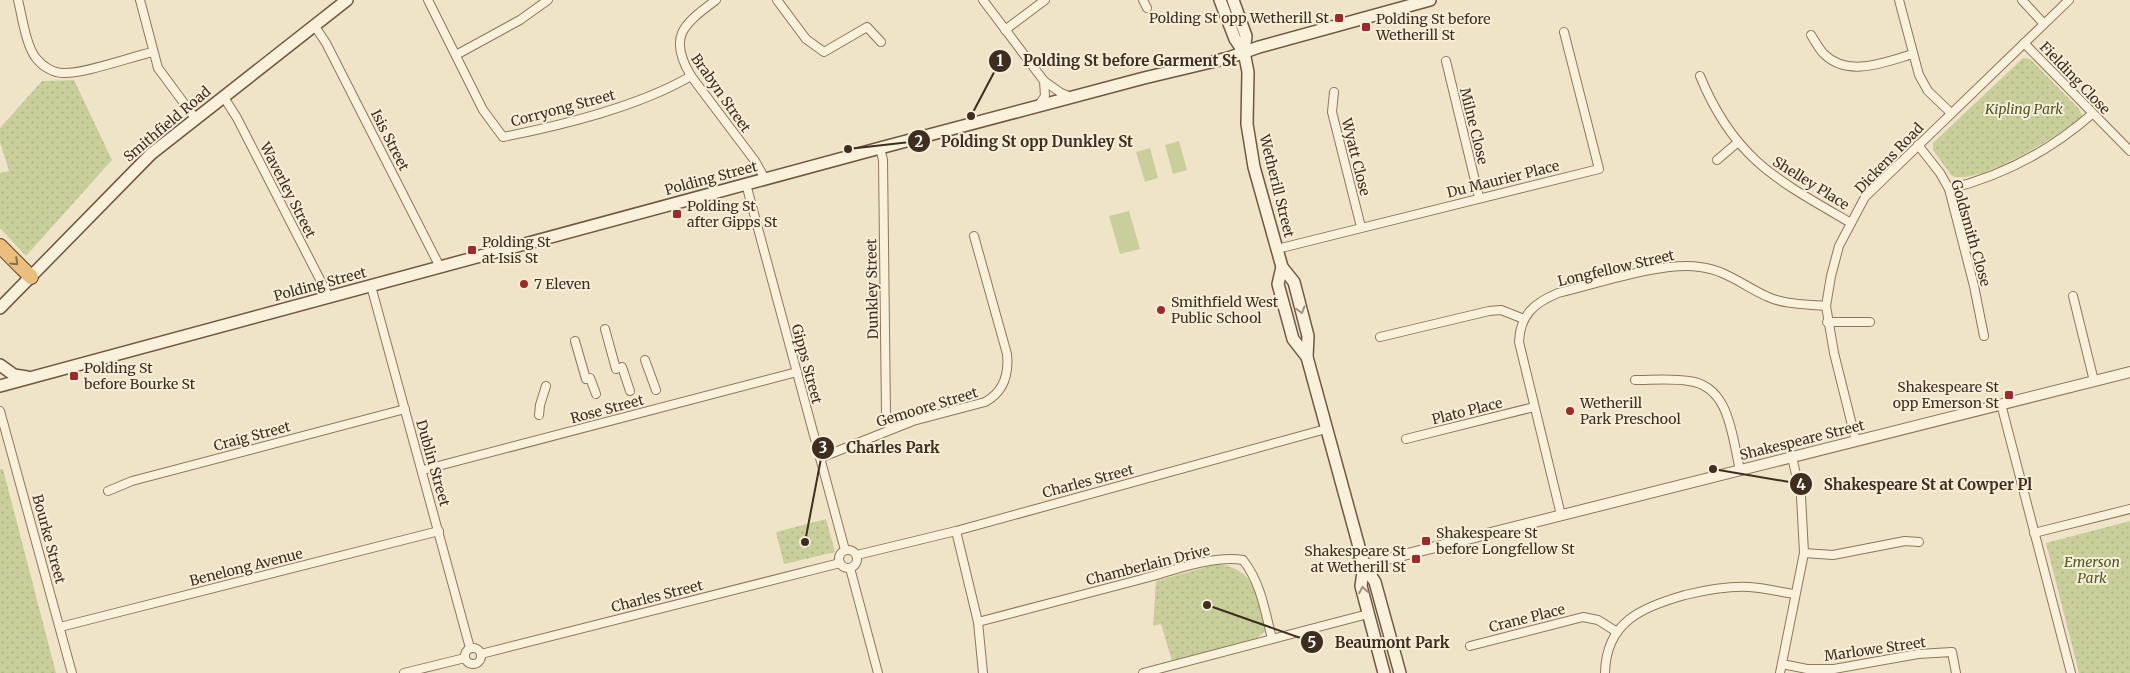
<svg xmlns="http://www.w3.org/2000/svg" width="2130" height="673" font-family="Merriweather,serif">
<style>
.grass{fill:#c9cf9b}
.park{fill:url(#park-dots)}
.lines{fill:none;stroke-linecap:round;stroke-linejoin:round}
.minor-casing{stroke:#8d765c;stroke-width:10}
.tertiary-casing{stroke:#8d765c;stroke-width:12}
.secondary-casing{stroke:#6f573f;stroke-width:14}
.trunk-casing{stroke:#5b4430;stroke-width:16}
.minor{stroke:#faf1dc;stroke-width:8}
.tertiary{stroke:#faf1dc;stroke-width:10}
.secondary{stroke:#faf1dc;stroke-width:11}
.trunk{stroke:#eabe7c;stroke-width:14}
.oneway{stroke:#8b6f49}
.oneway2{stroke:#9c907e}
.poi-dot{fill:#9e2a2b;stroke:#f7eed8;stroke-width:2}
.labels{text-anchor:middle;stroke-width:4;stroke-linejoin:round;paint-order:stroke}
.poi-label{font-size:14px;fill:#3d2e20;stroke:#f7eed8;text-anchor:start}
.street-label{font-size:14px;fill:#3d2e20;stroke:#f7eed8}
.park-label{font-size:14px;font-style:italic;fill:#4d5a26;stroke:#f7eed8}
.leader{fill:none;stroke:#3d2e20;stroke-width:2}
.callout-dot{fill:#3d2e20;stroke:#f7eed8;stroke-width:2}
.mark-label{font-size:15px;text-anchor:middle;font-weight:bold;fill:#fff}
.callout-label{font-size:15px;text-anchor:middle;font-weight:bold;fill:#3d2e20;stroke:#f7eed8;stroke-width:4;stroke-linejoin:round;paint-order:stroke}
</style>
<defs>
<pattern id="park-dots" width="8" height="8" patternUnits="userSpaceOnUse" patternTransform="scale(1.25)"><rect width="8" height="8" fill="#c9cf9b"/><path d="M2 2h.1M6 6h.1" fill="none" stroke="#aeb285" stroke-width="1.8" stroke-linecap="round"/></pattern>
</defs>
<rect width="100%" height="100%" fill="#f0e4c8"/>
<g class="grass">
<polygon points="1179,141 1187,170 1173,174 1165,145"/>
<polygon points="1150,148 1158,178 1145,182 1136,152"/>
<polygon points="1129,211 1140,249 1120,254 1109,216"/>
</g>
<g class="park">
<path d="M2023 58 2030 59 2079 109 2082 115 2080 118C2061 135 1976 186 1952 176L1933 150V143Z"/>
<polygon points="74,80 112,160 26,256 0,228 0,173 9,171 0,142 0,128 42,81"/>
<polygon points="0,469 3,469 56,673 0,673"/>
<polygon points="826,519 835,552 784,564 776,532"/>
<polygon points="2130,521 2130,673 2079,673 2046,543"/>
<path d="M1217 564C1257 568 1257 599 1265 631L1257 638 1172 661 1161 624 1153 626 1156 581Z"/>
</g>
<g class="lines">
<defs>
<g id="minor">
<path d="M18 0C22 16 26 46 36 58 42 66 53 73 63 73 84 74 130 57 153 52"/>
<polyline points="140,0 158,68 195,118"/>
<path d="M428 0 483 110 503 137C563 125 638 107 691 76"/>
<path d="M716 0C684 24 667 36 691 76L755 161 765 179"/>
<polyline points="777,0 806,39 824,52 867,27 881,42"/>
<polyline points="983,0 1044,81 1061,93 1071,97"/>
<polyline points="1143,0 1147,8"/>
<polyline points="1899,0 1919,75 1928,91 1951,113"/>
<polyline points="2022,0 2044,24"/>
<polyline points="314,25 326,43 440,267"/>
<polyline points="1005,30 1045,0"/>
<path d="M1811 35C1815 41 1819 49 1824 54 1848 78 1885 62 1913 54"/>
<polyline points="2024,43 2130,151"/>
<polyline points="456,55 520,20 548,0"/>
<polyline points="1446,61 1479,197"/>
<path d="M1700 76C1734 159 1777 180 1851 223"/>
<polyline points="1334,92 1332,112 1361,227"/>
<polyline points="223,96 237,118 329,297"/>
<polyline points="1038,106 1045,96 1044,81"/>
<polyline points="1918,145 1940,173 1949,189 1974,286 1984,336"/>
<polyline points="880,148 883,160 886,415 890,429"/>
<polyline points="1717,160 1737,143"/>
<polyline points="746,184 845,550"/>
<path d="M1949 189C2002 176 2051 150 2092 114"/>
<polyline points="1277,249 1599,169 1564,32"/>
<polyline points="371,286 470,648"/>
<polyline points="2073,296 2094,381"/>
<polyline points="1827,322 1870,322"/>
<polyline points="605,329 616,369"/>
<polyline points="1380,337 1489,311 1501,310 1524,319"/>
<polyline points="575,341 586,379"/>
<polyline points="645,360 656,390"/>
<polyline points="622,367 630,391"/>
<polyline points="590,378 596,394"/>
<path d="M1635 380C1652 380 1671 378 1689 381 1730 386 1732 437 1740 470"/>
<polyline points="2001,404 2071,673"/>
<polyline points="0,411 72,673"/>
<polyline points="539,415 540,405 546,386"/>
<polyline points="1406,439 1534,407"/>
<polyline points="1856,441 1834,353 1826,306 1831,276 1839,246 1865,197 2069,0"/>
<path d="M820 458 913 421 985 402C1004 392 1009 374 1007 354L974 236"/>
<polyline points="423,470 797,372"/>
<polyline points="108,491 132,481 405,409"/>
<path d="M1561 515 1519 342C1520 315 1534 303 1558 293 1597 284 1663 261 1700 267 1726 270 1744 286 1766 296 1784 305 1807 304 1826 306"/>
<polyline points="956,531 978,622 983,673"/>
<polyline points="2034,533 2130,509"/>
<circle cx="848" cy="559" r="9"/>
<polyline points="1804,553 1833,555 1905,541 1919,542"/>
<polyline points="857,555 956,531 1326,429"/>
<polyline points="850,568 878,673"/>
<path d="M978 622C1033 608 1087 593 1142 579 1172 571 1213 555 1243 560 1261 583 1265 611 1272 639"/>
<polyline points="60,627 439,531"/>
<polyline points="1470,646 1583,617 1598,620 1617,632"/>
<circle cx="473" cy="656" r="8"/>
<polyline points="481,654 840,563"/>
<polyline points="1782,664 1807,669 1834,669 1918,654 1952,652 1956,673"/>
<polyline points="404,673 465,658"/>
<polyline points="1143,673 1368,614"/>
<path d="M1605 673C1606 622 1642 607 1685 595 1706 590 1728 586 1749 587 1765 588 1780 592 1795 594"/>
<polyline points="1780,673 1804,553 1801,496 1792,457"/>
</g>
<polyline id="tertiary" points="1364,565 2130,372"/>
<g id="secondary">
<polyline points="1220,0 1235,39 1244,52"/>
<polyline points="1233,0 1246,36 1244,52 1248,72 1247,124 1254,167 1282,267 1294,282 1308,336 1307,357 1364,565 1375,582 1400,673"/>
<polyline points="1282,267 1278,284 1293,339 1307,357"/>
<polyline points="0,308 151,154 347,0"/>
<polyline points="0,365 14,375 27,377"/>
<polyline points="0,386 880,148 1144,78 1228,58 1259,47 1430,0"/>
<polyline points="1364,565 1361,586 1384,673"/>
</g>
<polyline id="trunk" points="0,246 31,277"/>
</defs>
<use href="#minor" class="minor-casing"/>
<use href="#tertiary" class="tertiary-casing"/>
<use href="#secondary" class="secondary-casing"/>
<use href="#trunk" class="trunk-casing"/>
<use href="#minor" class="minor"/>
<use href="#tertiary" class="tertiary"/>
<use href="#secondary" class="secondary"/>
<use href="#trunk" class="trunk"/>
</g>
<defs><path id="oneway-chevron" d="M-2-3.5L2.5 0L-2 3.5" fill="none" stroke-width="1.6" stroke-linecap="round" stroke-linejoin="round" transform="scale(1.25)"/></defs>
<use class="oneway" href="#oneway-chevron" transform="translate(15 262) rotate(44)"/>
<g class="oneway2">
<use href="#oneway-chevron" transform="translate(1301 310) rotate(74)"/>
<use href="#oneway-chevron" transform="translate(1363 590) rotate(-99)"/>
</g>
<g class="poi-dot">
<rect x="1334" y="13" width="10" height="10" rx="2.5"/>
<rect x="1361" y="22" width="10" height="10" rx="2.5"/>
<rect x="672" y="209" width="10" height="10" rx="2.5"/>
<rect x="467" y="245" width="10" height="10" rx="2.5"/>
<circle cx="524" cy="284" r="5"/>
<circle cx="1161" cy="310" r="5"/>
<rect x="69" y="371" width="10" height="10" rx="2.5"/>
<rect x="2004" y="390" width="10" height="10" rx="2.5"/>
<circle cx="1570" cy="411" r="5"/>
<rect x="1421" y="536" width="10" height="10" rx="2.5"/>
<rect x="1411" y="554" width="10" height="10" rx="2.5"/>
</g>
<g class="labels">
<g class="poi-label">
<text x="1329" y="23" text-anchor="end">Polding St opp Wetherill St</text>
<text x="1376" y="24">Polding St before<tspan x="1376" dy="16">Wetherill St</tspan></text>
<text x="687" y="211">Polding St<tspan x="687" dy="16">after Gipps St</tspan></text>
<text x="482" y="247">Polding St<tspan x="482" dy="16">at Isis St</tspan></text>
<text x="534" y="289">7 Eleven</text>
<text x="1171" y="307">Smithfield West<tspan x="1171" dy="16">Public School</tspan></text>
<text x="84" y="373">Polding St<tspan x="84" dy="16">before Bourke St</tspan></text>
<text x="1999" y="392" text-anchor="end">Shakespeare St<tspan x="1999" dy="16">opp Emerson St</tspan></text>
<text x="1580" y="408">Wetherill<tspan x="1580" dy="16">Park Preschool</tspan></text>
<text x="1436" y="538">Shakespeare St<tspan x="1436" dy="16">before Longfellow St</tspan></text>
<text x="1406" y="556" text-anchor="end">Shakespeare St<tspan x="1406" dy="16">at Wetherill St</tspan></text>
</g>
<g class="street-label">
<text transform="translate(2075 78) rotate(46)" y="5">Fielding Close</text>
<text transform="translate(721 93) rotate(55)" y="5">Brabyn Street</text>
<text transform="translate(563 108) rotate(-15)" y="5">Corryong Street</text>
<text transform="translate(167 124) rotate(-40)" y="5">Smithfield Road</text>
<text transform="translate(1474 126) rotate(76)" y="5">Milne Close</text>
<text transform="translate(390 140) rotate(63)" y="5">Isis Street</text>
<text transform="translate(1356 157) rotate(76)" y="5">Wyatt Close</text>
<text transform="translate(1889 158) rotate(-46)" y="5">Dickens Road</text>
<text transform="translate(711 178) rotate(-15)" y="5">Polding Street</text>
<text transform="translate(1503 179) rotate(-14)" y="5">Du Maurier Place</text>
<text transform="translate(1811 183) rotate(32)" y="5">Shelley Place</text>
<text transform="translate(1277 186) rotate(76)" y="5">Wetherill Street</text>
<text transform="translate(288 190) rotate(63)" y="5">Waverley Street</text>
<text transform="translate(1971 233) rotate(74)" y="5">Goldsmith Close</text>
<text transform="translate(1616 268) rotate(-13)" y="5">Longfellow Street</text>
<text transform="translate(320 284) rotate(-15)" y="5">Polding Street</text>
<text transform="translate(872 289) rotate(-91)" y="5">Dunkley Street</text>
<text transform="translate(807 364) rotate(75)" y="5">Gipps Street</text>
<text transform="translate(927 407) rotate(-17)" y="5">Gemoore Street</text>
<text transform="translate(607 409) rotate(-15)" y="5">Rose Street</text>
<text transform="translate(1467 411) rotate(-14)" y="5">Plato Place</text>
<text transform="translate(252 436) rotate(-15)" y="5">Craig Street</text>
<text transform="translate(1802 440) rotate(-14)" y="5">Shakespeare Street</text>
<text transform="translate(433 463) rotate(74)" y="5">Dublin Street</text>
<text transform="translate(1088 481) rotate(-15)" y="5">Charles Street</text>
<text transform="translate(49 539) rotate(75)" y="5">Bourke Street</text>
<text transform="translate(1148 565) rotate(-14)" y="5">Chamberlain Drive</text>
<text transform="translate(246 567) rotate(-14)" y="5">Benelong Avenue</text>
<text transform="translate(657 596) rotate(-14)" y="5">Charles Street</text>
<text transform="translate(1527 618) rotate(-14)" y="5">Crane Place</text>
<text transform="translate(1875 649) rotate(-8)" y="5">Marlowe Street</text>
</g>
<g class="park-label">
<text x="2024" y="114">Kipling Park</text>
<text x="2092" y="567">Emerson<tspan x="2092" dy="16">Park</tspan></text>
</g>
</g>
<path class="leader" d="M971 116L1000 61M848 149L919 141M805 542L823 448M1713 469L1801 484M1207 605L1312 642"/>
<g class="callout-dot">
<circle cx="971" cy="116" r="5"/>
<circle cx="848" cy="149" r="5"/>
<circle cx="805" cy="542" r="5"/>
<circle cx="1713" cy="469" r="5"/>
<circle cx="1207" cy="605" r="5"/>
<circle cx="1000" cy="61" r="12"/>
<circle cx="919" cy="141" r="12"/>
<circle cx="823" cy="448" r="12"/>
<circle cx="1801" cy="484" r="12"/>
<circle cx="1312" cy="642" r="12"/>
</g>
<g class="mark-label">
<text x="1000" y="66">1</text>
<text x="919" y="147">2</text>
<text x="823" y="453">3</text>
<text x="1801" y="490">4</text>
<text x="1312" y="648">5</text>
</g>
<g class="callout-label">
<text x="1130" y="66">Polding St before Garment St</text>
<text x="1037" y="147">Polding St opp Dunkley St</text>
<text x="893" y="453">Charles Park</text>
<text x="1928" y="490">Shakespeare St at Cowper Pl</text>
<text x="1392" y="648">Beaumont Park</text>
</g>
</svg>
